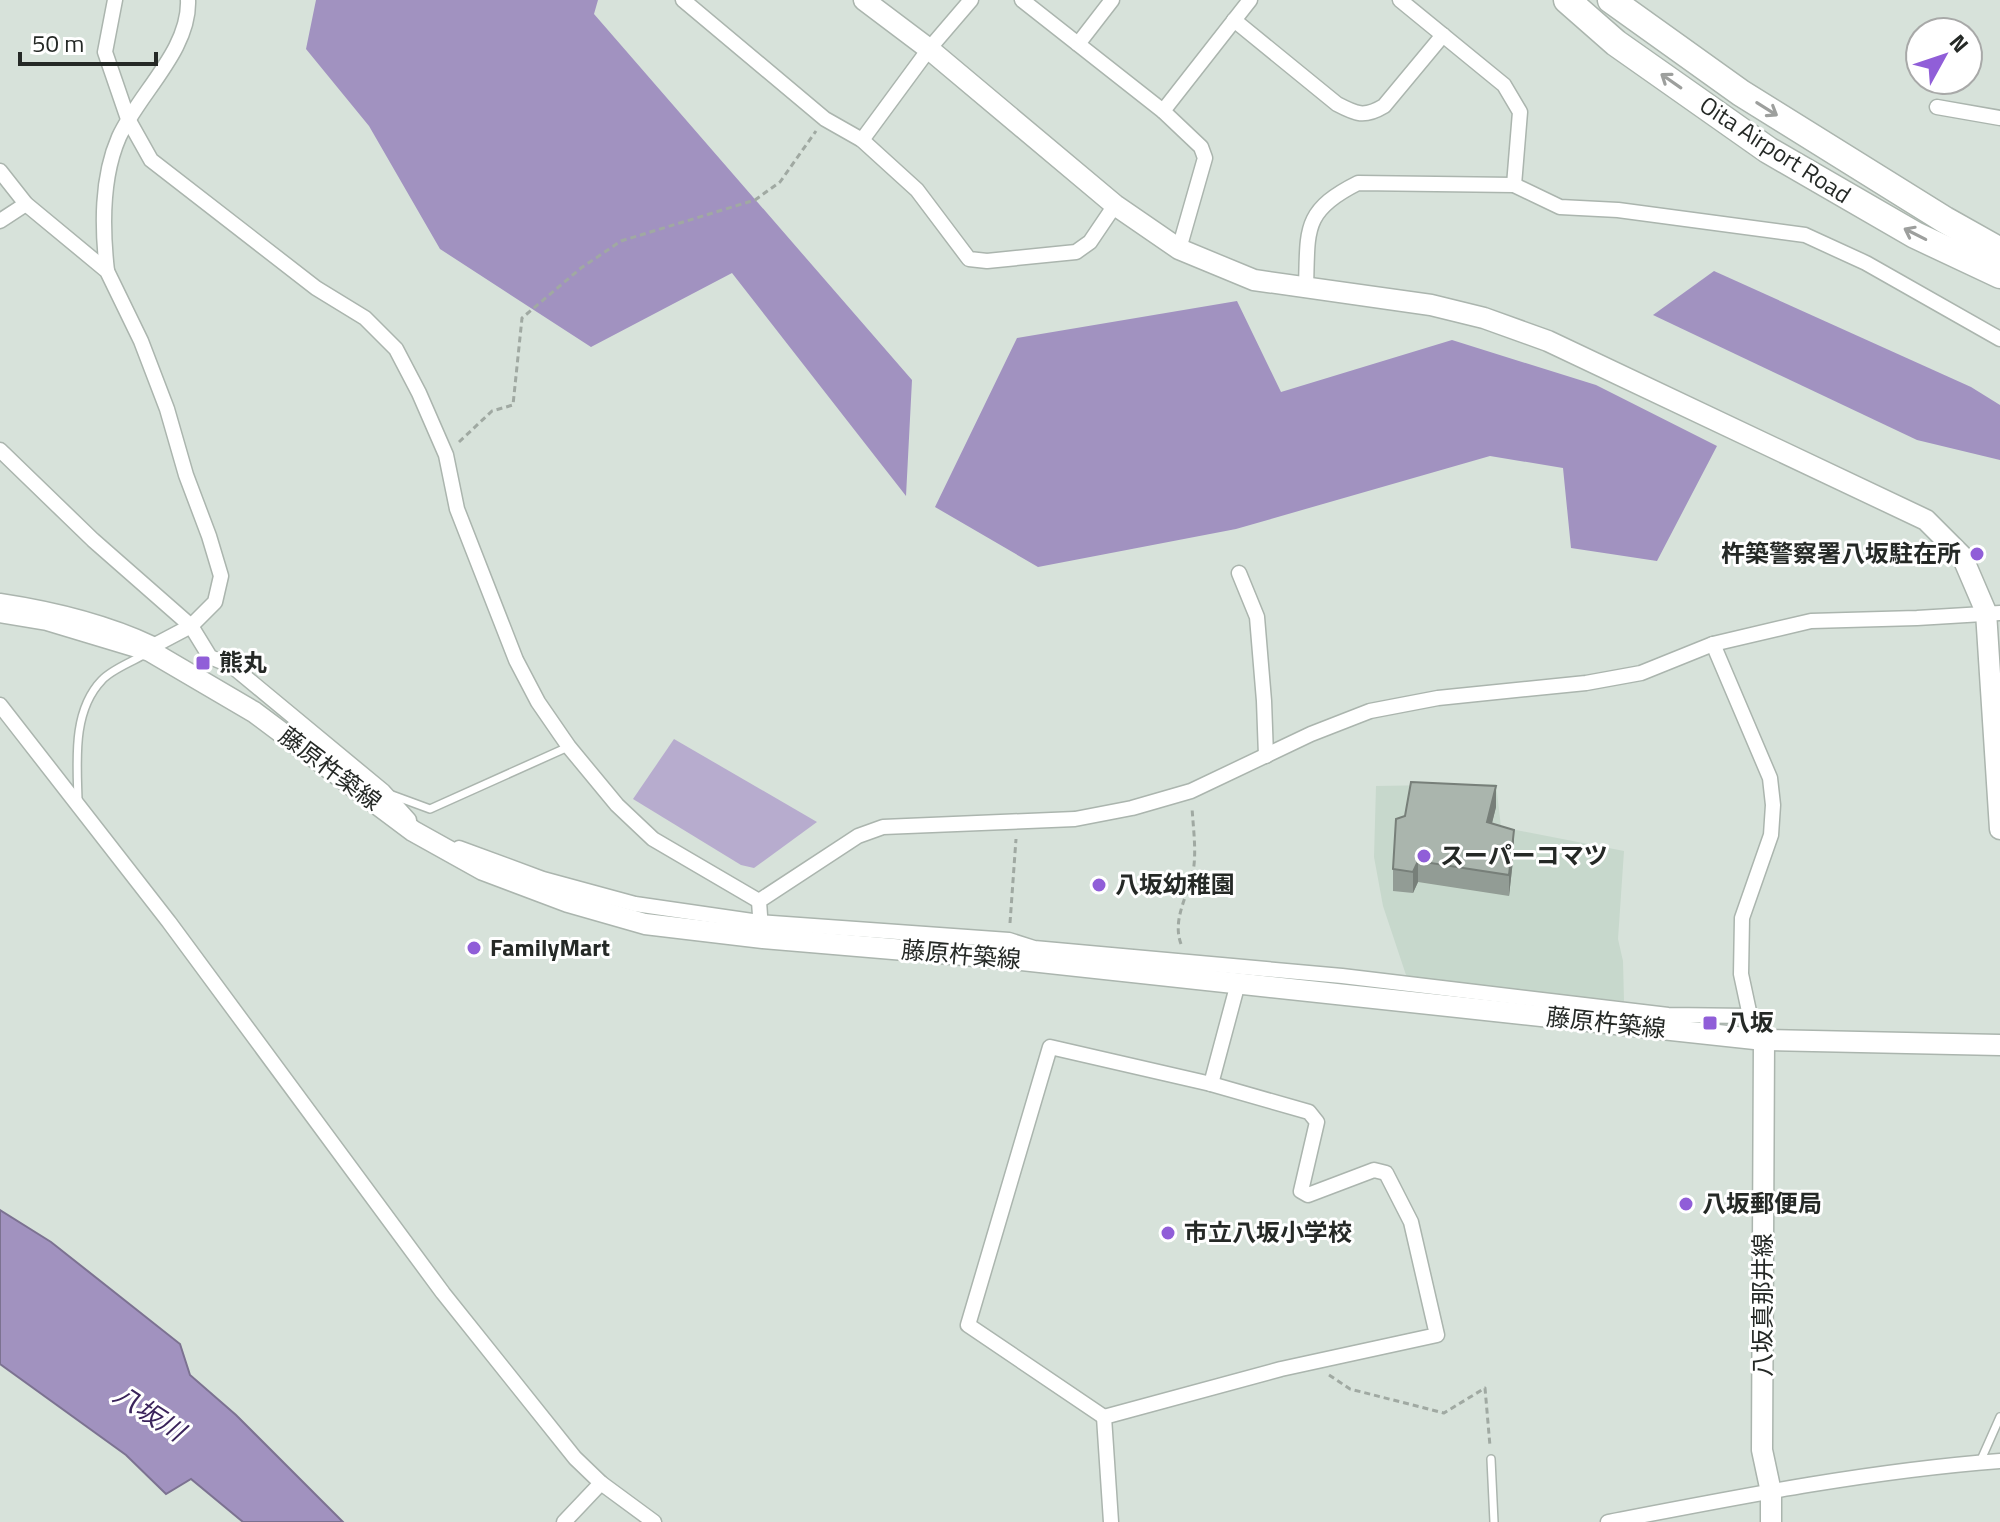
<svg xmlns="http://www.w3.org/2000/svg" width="2000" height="1522" font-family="'Titillium Web','Noto Sans JP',sans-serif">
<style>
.built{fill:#c7d8cc}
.green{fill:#b7acce}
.forest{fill:#a192c0}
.water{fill:#a192bf;stroke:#7c7291;stroke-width:2}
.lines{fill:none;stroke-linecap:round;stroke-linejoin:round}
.lane-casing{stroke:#abb5ae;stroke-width:10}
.street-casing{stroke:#abb5ae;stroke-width:17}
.secondary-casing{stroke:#abb5ae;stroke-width:23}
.highway-casing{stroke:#abb5ae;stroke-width:29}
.path{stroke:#a0a9a2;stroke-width:3;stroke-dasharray:6 4;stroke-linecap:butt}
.lane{stroke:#fff;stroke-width:7}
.street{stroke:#fff;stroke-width:14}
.secondary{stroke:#fff;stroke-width:20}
.highway{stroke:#fff;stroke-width:26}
.wall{fill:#929c95}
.shaded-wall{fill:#777f79}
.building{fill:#aab5ad;stroke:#777f79;stroke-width:2}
.oneway{stroke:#9d9f9d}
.poi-dot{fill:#905ed8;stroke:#fff;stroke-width:3}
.labels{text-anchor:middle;stroke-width:6;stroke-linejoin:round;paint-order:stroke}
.street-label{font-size:24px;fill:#252926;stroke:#fff}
.poi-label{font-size:24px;font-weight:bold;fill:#252926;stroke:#fff;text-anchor:start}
.water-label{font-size:26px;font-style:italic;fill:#3a235b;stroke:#fff}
</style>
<rect width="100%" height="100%" fill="#d7e2da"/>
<polygon class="built" points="1496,784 1501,827 1624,851 1618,939 1623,961 1624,1001 1408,981 1383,906 1374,857 1376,786"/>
<polygon class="green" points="674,739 817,822 754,868 741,865 633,799"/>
<g class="forest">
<polygon points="316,0 598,0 594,14 912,380 906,496 732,273 591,347 440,249 369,126 306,49"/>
<polygon points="1714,271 1971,387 2000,405 2000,460 1917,440 1653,315"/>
<polygon points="1237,301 1281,392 1452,340 1596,385 1717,446 1657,561 1571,548 1563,468 1490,456 1236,529 1038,567 935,507 1017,338"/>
</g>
<polygon class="water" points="0,1210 51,1242 180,1344 190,1375 236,1415 343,1522 243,1522 191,1479 166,1494 126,1455 0,1364"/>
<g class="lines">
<defs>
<g id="lane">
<polyline points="392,795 430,809 568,747"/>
<path d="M78 800C77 761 72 711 102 680 112 669 132 662 145 654"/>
<polyline points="1491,1459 1494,1522"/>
<polyline points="1980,1462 2000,1417"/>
</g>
<g id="street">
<polyline points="115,0 105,52 128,119 151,160 316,288 365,318 396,349 419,393 446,455 457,509 516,660 538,702 569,747 617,805 653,839 759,901"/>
<polyline points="683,0 825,119 862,140 917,190 969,259 987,261 1076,252 1090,242 1115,205"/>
<polyline points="1022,0 1163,111 1201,147 1205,158 1179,249"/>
<polyline points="1400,0 1504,85 1520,112 1514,185"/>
<path d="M1234 20 1337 104C1356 114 1364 118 1384 106L1443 35"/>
<polyline points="1078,44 1112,0"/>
<polyline points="1937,107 2000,118"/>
<polyline points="1163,111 1250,0"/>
<polyline points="862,140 929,49 971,0"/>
<polyline points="0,171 26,204 107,271 141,341 167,409 186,475 209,536 221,576 215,602 191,626 155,645 150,651"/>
<polyline points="0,221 26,204"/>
<path d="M107 271C102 227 101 178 119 137 139 93 190 50 188 0"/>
<path d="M1306 287C1308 230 1302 211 1358 183L1514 185 1560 207 1618 210 1805 235 1866 263 2000 339"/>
<polyline points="0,450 93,540 191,626 210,657 232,666 383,791 409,820"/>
<polyline points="1239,573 1257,617 1264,701 1266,756"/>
<path d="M0 601C53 609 104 621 153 644"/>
<polyline points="1713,644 1770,778 1773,805 1771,835 1742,918 1741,974 1750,1016 1764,1040"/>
<polyline points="0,705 169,922 443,1293 575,1458 601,1483 654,1522"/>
<polyline points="459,848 543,879 635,904 759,922 1009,940 1034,948 1342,976 1668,1015 1750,1016"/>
<polyline points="761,930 759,901 858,836 883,827 1075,819 1132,808 1191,791 1311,734 1370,711 1438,698 1586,683 1641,673 1713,644 1811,621 1917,618 2000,613"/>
<polyline points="1104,1417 968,1325 1050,1047 1211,1084 1238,983"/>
<polyline points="564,1522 601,1483"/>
<polyline points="1111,1522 1104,1417 1281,1369 1437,1335 1411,1222 1386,1173 1374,1170 1308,1195 1301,1191 1317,1122 1309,1112 1211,1084"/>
<path d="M1608 1522C1737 1497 1868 1471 2000 1461"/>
</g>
<g id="secondary">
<polyline points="864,0 929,49 1115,205 1179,249 1254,280 1431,305 1484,318 1548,341 1926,520 1962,556 1986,612 2000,829"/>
<polyline points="0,612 47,620 150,651 254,712 413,831 483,870 568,902 645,924 763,938 1011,959 1764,1040 2000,1045"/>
<polyline points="1764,1040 1762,1450 1771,1492 1771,1522"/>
</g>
<g id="highway">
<polyline points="1567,0 1616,43 1768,150 1915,235 2000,275"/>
<polyline points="1611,0 1741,93 1945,220 2000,251"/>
</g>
</defs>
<use href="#lane" class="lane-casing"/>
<use href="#street" class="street-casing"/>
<use href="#secondary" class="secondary-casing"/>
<use href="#highway" class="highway-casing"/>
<g class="path">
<polyline points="459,442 492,411 513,405 522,318 581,268 621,241 755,200 780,182 816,131"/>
<polyline points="1010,923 1016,839"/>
<path d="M1181 944C1171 917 1191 892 1194 865 1196 846 1193 826 1192 807"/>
<polyline points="1329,1375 1350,1389 1444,1413 1485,1388 1490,1446"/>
</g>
<use href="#lane" class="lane"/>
<use href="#street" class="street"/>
<use href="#secondary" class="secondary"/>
<use href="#highway" class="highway"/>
</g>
<polygon class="wall" points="1496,807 1492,823 1514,851 1509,896 1418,882 1413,893 1393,891 1393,869 1405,816"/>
<g class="shaded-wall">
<polygon points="1496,786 1496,807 1487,843 1487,822"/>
<polygon points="1514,830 1514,851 1509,896 1509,875"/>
<polygon points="1418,861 1418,882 1413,893 1413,872"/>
</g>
<polygon class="building" points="1411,782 1496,786 1487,822 1514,830 1509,875 1418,861 1413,872 1393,869 1396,819 1405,816"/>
<defs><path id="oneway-shaft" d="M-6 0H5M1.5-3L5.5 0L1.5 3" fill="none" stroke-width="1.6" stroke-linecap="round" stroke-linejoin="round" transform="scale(2)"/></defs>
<g class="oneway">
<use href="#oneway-shaft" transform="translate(1671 81) rotate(-145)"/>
<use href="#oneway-shaft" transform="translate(1767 109) rotate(32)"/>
<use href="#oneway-shaft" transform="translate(1915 234) rotate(-153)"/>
</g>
<g class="poi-dot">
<circle cx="1977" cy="554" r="8"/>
<rect x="195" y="655" width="16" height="16" rx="4"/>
<circle cx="1424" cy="856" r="8"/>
<circle cx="1099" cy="885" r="8"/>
<circle cx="474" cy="948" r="8"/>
<rect x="1702" y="1015" width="16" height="16" rx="4"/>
<circle cx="1686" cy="1204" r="8"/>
<circle cx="1168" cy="1233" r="8"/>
</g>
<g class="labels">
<g class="street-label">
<text transform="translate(1775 150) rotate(33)" y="8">Oita Airport Road</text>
<text transform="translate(330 769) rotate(37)" y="8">藤原杵築線</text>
<text transform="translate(961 955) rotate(5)" y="8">藤原杵築線</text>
<text transform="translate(1606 1023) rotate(6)" y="8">藤原杵築線</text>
<text transform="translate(1763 1305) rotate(-90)" y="8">八坂真那井線</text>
</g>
<g class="poi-label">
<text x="1961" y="562" text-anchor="end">杵築警察署八坂駐在所</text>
<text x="219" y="671">熊丸</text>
<text x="1440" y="864">スーパーコマツ</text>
<text x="1115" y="893">八坂幼稚園</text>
<text x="490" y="956">FamilyMart</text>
<text x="1726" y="1031">八坂</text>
<text x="1702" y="1212">八坂郵便局</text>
<text x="1184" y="1241">市立八坂小学校</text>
</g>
<g class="water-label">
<text transform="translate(149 1413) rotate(33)" y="9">八坂川</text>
</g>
</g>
<g transform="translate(1944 56) rotate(50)"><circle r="38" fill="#ffffff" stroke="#a8a9a8" stroke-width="2"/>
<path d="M0-6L14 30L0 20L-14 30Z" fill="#905ed8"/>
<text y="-12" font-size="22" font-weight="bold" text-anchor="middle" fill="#252926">N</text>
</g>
<path d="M20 52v12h136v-12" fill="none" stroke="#252926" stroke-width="4"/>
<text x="32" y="52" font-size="24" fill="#252926" stroke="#ffffff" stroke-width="6" paint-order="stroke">50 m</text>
</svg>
